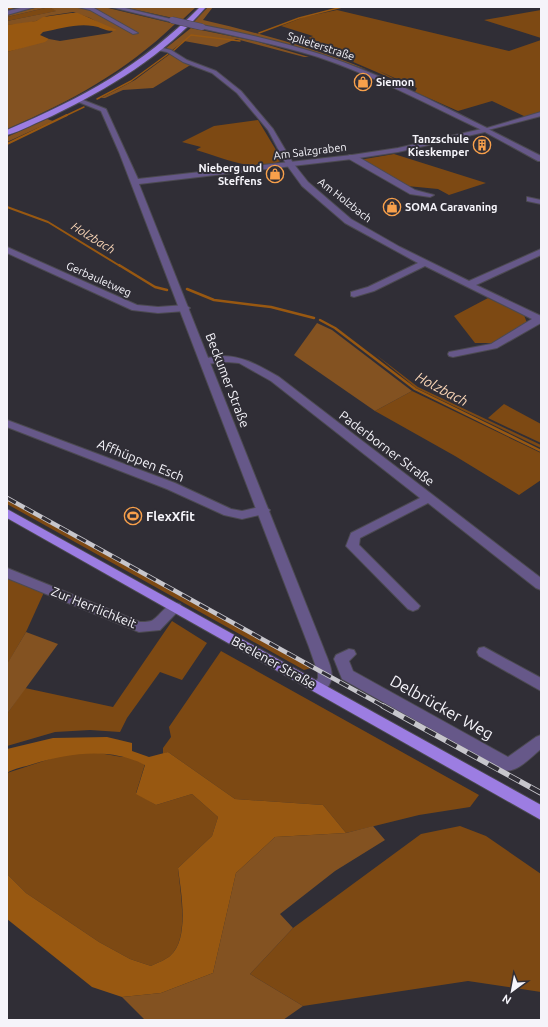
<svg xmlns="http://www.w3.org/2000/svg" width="548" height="1027" font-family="Ubuntu,sans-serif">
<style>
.green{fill:#7d4913}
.forest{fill:#835221}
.water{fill:#985811}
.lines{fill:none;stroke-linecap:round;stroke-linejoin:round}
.stream-far2{stroke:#985811;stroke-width:1.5}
.stream-far1{stroke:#985811;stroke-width:2}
.stream{stroke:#985811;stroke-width:2.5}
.minor-casing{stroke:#4c4a51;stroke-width:2}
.tertiary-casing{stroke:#4c4a51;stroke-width:2}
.primary-casing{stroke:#4c4a51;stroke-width:2}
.minor{fill:#665889;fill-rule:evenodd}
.tertiary{fill:#665889;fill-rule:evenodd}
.primary{fill:#9c7de2;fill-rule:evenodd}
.rail-far1-casing{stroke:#c7c6cc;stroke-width:4.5}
.rail-casing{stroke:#c7c6cc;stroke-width:5.5}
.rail-far1{stroke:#302e36;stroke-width:3;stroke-dasharray:10;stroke-linecap:butt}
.rail{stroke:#302e36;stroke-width:4;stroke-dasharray:12;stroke-linecap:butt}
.minor-bridge-casing{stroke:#4c4a51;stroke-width:7;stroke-linecap:butt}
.minor-bridge{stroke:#665889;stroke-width:6}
.labels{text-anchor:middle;stroke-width:4;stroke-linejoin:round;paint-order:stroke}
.far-street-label{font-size:11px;fill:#f5f4fa;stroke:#302e36}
.far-poi-label{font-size:11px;font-weight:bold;fill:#f5f4fa;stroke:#302e36;text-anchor:start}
.far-water-label{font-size:12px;font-style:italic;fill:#fad6b7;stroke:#302e36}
.street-label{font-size:13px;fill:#f5f4fa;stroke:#302e36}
.poi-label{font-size:13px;font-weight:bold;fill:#f5f4fa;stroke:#302e36;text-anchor:start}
.water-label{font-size:14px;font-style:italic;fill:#fad6b7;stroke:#302e36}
.near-street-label{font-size:16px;fill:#f5f4fa;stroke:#302e36}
</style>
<rect width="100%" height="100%" fill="#302e36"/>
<g class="green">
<polygon points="49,7 57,11 7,21 7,17"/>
<polygon points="337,10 509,51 541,40 541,112 526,117 492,101 458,111 415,92 417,88 379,71 409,86 344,58 324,52 333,48 306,39 313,36 281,26 304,17"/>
<polygon points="541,10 541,38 484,20"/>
<path d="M258 120 282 160C258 175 221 157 196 150L201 147 182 142 214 126Z"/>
<polygon points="394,154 486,183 449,195 438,189 407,186 359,160"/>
<polygon points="488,298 524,315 527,323 493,343 475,343 454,316"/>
<polygon points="375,354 418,387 541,445 541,448 416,388"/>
<polygon points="412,391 541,453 541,480 519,495 455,456 375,411"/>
<polygon points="504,404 541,424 541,443 488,418"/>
<polygon points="7,500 311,668 304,670 7,504"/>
<polygon points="7,575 45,590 26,632 8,663"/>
<polygon points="172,621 207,643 182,680 160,672 127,718 120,732 90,730 55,732 7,746 7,714 25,688 113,707"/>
<polygon points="221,651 479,795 470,807 419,815 346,833 323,805 235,799 168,752 163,754 163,748 171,737 169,727"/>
<path d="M93 752 122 757H128L145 764 136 793 156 805 192 794 218 817 212 836 178 868C180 892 190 939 170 956 165 960 157 963 151 966L130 959 99 942 26 893 7 874V773L62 755Z"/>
<polygon points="460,826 486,836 541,874 541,992 468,981 303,1006 250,974 293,928 421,834"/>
</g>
<g class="forest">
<path d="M38 7H104L175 24C125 72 71 101 7 129V52L49 39 60 41 110 33 113 31 90 18 73 12 47 16 36 21 23 24 7 25V21L56 11 49 7 7 17V15Z"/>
<polygon points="123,7 196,7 182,20"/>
<path d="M208 7H213L203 20C259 33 314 48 368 70L293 46 193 23Z"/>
<polygon points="191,28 255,41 309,57 304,57 236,39 217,47 184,41 171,51 166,48"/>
<polygon points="170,54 192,64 153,88 123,90 105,98 101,98 135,80"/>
<polygon points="47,119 53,121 7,142 7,137"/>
<polygon points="317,323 332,330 412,391 375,411 294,355"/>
<polygon points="26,632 58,644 7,714 7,664"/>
<polygon points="373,826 385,840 335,871 280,914 293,928 250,974 303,1006 283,1020 145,1020 122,997 161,993 213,973 236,873 275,837 346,833"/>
</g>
<g class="water">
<path d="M71 13H78L117 30C107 33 102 27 93 26 77 23 59 29 43 32L40 35 49 39 45 42 7 52V25L36 21 43 17Z"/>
<path d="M107 737 132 743V751L149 757 168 752 235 799 323 805 346 833 275 837 236 873 213 973 161 993 122 997 92 987 7 919V874L26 893 99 942 130 959 151 966C157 963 165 960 170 956 190 939 181 892 178 868L212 836 218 817 192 794 156 805 136 794 145 765C110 747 70 753 33 764 25 767 14 768 7 773V749L53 738Z"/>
</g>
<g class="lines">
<g class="stream-far2">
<polyline points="7,9 16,7"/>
<polyline points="259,33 299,18 342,7"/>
<polyline points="173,51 191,35 240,41"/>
<polyline points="97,99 131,81 168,54"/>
<polyline points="65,116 84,107"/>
</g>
<g class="stream-far1">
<polyline points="7,144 67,115"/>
<polyline points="7,207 48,222 120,266"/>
</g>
<g class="stream">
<polyline points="119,265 155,287 167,290"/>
<polyline points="187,289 214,300 271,307 314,318"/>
<polyline points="320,320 335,328 415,389 541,451"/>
</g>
<defs>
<g id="minor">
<polygon points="25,7 35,7 7,15 7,11"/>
<polygon points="78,7 94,8 138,33 133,34 90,10"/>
<polygon points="111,7 121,7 175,20 172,22"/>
<path d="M202 25C243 33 283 42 323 55 380 74 433 101 487 128L541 112V116L484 131C429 105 375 76 318 57 279 45 239 37 200 28Z"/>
<polygon points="159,47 171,50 187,60 216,71 241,91 273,129 293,163 308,182 351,219 400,247 469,281 541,249 541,255 476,285 541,316 541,323 497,348 453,357 449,356 448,354 449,352 491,344 532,319 425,266 374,291 354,297 351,296 351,292 368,287 418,263 345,223 302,186 286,164 268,130 237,93 212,73 183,62 167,52 157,50 157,48"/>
<polygon points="349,155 355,155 415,190 434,195 430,197 410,194 349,159"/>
<polygon points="527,197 541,200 541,204 527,201"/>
<polygon points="7,247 137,305 158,307 185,305 190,308 185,311 158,313 132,310 7,253"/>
<path d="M218 356C242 355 258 365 279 377L541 578V590L536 588 428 503 360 538 359 545 420 606 418 609 413 611 408 609 346 546 351 533 420 498 271 381 239 363 227 362 206 364 201 361 202 359Z"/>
<polygon points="7,420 175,483 231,509 242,511 264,506 270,510 268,513 242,519 224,515 167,489 7,427"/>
<path d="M7 568 140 622C144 622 150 622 153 620 162 614 168 600 180 604L182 607 160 630 139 632 7 578Z"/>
<polygon points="484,647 541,678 541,691 479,656 477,652 479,648"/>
<path d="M349 649 354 650 356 654 349 661 353 671 508 757 536 737 541 735V749C531 757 516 774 504 770L342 679 334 659 336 655Z"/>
</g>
<path id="tertiary" d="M78 98 106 109 138 179 352 155 398 148 486 128 541 156V161H538L485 132 398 152 352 159 139 184 323 647C328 661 338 677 326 689 322 693 319 693 314 691L312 687 318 678V673L309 647 119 152 101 111 76 101 75 100Z"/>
<g id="primary">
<path d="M200 7H206C165 55 108 89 52 116 37 122 22 131 7 135V130C84 97 140 67 200 7Z"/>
<polygon points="7,509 541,805 541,820 7,518"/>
</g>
</defs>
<use href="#minor" class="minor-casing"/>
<use href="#tertiary" class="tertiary-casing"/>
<use href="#primary" class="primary-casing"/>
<use href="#minor" class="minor"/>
<use href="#tertiary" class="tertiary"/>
<use href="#primary" class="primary"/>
<defs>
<polyline id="rail-far1" points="7,498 385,707"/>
<polyline id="rail" points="383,706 541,793"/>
</defs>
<use href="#rail-far1" class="rail-far1-casing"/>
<use href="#rail" class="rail-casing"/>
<use href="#rail-far1" class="rail-far1"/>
<use href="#rail" class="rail"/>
<defs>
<polyline id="minor-bridge" points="172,20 202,27"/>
</defs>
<use href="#minor-bridge" class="minor-bridge-casing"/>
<use href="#minor-bridge" class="minor-bridge"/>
</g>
<defs>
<symbol id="shop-ring" viewBox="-11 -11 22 22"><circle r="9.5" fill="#302e36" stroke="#f8a04b" stroke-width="1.5"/><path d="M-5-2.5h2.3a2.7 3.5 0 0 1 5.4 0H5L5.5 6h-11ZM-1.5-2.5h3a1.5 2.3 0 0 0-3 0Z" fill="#f8a04b"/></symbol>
<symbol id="building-ring" viewBox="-11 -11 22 22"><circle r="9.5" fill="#302e36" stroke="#f8a04b" stroke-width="1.5"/><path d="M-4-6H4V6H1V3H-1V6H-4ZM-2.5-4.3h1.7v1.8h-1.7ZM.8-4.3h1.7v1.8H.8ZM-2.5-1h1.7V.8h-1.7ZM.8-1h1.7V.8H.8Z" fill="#f8a04b"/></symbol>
<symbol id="stadium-ring" viewBox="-11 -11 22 22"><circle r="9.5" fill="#302e36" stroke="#f8a04b" stroke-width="1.5"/><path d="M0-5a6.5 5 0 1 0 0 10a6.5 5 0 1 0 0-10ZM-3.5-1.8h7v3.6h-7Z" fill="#f8a04b"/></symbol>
</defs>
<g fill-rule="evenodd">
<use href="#shop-ring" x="353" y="72" width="20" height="20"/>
<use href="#building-ring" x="472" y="135" width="20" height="20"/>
<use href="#shop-ring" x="265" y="164" width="20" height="20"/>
<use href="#shop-ring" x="382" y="197" width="20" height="20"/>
<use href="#stadium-ring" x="123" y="506" width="20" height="20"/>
</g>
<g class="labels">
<g class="far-street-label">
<text transform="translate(321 46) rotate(18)" y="4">Splieterstraße</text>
<text transform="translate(310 151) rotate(-7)" y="4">Am Salzgraben</text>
<text transform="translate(345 200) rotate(38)" y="4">Am Holzbach</text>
<text transform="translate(99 279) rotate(24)" y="4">Gerbauletweg</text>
</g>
<g class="far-poi-label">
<text x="376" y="86">Siemon</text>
<text x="469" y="143" text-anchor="end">Tanzschule<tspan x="469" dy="13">Kieskemper</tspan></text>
<text x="262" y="172" text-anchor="end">Nieberg und<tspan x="262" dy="13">Steffens</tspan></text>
<text x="405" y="211">SOMA Caravaning</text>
</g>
<g class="far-water-label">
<text transform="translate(93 238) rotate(32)" y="4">Holzbach</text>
</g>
<g class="street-label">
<text transform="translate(228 380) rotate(69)" y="5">Beckumer Straße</text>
<text transform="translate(387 448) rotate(37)" y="5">Paderborner Straße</text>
<text transform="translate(141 460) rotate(22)" y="5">Affhüppen Esch</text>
<text transform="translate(94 607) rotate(22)" y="5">Zur Herrlichkeit</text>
<text transform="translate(274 662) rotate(29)" y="5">Beelener Straße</text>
</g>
<g class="poi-label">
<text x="146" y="521">FlexXfit</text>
</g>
<g class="water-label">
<text transform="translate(442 389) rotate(28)" y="5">Holzbach</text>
</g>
<g class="near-street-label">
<text transform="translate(442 707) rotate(29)" y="6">Delbrücker Weg</text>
</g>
</g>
<rect width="548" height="1027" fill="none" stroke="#f5f4fa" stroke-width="16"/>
<g transform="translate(512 991) rotate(212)" stroke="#302e36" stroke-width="3" paint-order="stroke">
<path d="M0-3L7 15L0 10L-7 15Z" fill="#f5f4fa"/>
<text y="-6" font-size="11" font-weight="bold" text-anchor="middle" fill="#f5f4fa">N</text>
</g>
</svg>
